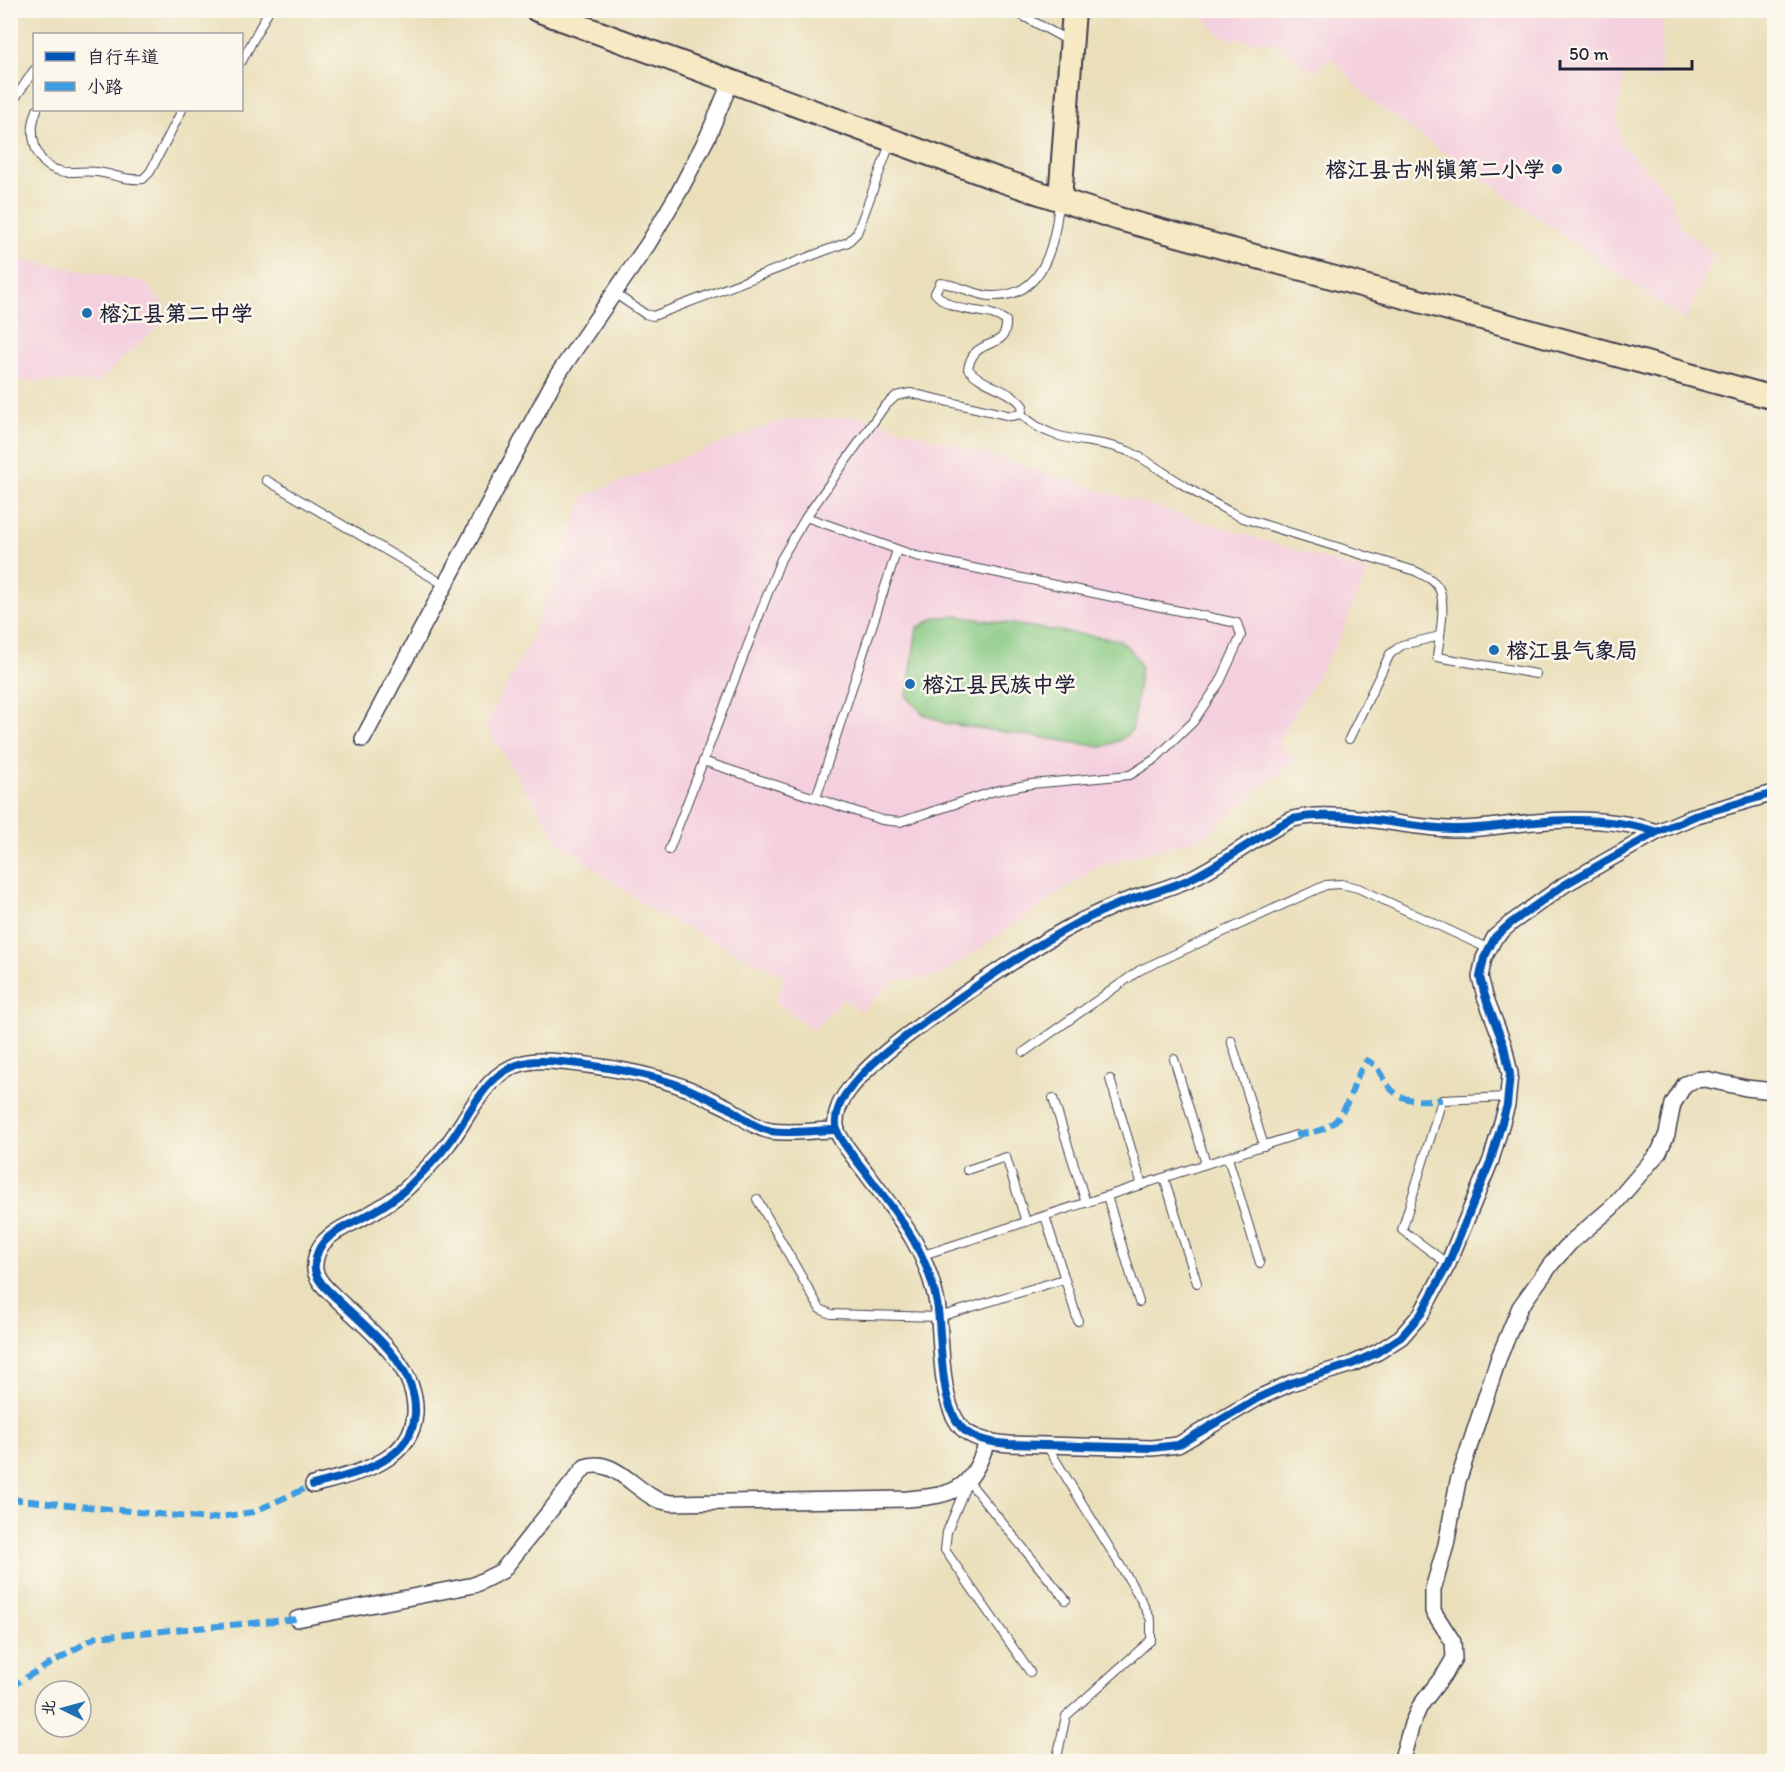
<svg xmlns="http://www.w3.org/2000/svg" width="1785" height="1772" font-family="Itim,'LXGW WenKai TC',sans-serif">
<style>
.built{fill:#f4cfde}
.grass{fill:#85c881;stroke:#54755e;stroke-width:1.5}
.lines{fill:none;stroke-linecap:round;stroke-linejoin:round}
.lane-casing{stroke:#403e4e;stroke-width:10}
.street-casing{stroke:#403e4e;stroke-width:18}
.secondary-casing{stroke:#403e4e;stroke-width:26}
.lane{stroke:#fff;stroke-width:8}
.street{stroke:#fff;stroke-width:15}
.secondary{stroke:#f6e9c3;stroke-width:22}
.quiet{stroke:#3c9ce2;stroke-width:6;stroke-dasharray:12 6;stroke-linecap:butt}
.cycleway-casing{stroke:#fbf7ec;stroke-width:11}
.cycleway{stroke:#0057b8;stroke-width:8}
.poi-dot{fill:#1f6fb2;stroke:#fbf7ec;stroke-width:2}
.labels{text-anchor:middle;stroke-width:5;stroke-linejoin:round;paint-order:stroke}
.poi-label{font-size:22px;font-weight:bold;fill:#22223b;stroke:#fbf7ec;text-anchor:start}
</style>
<rect width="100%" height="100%" fill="#fbf7ec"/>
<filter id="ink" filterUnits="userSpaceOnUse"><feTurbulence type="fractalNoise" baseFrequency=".0167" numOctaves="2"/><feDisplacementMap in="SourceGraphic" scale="12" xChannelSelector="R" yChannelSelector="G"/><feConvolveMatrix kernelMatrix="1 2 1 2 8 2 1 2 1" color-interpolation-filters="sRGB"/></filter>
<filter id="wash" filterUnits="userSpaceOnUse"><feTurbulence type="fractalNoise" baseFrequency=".008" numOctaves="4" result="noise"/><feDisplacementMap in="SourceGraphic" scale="24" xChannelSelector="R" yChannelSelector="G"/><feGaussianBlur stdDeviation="1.35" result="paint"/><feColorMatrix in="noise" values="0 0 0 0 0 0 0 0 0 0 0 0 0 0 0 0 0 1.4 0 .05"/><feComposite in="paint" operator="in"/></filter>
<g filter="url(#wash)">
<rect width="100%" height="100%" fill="#eadfba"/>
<g class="built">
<polygon points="1201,11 1663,11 1660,79 1626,72 1616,115 1622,145 1669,194 1681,227 1714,254 1686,321 1372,102 1330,57 1314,72 1274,43 1225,38 1211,28"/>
<polygon points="10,250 20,259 143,282 165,304 162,323 97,383 11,380"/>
<polygon points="860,416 1368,572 1340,638 1278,743 1296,759 1205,836 1095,868 940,976 893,981 861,1012 843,999 813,1030 776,1002 784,976 652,911 560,843 485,726 530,641 584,496 779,421"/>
</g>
<polygon class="grass" points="957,616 1119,640 1131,650 1141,666 1132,730 1120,740 1103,747 944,723 922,713 907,697 917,628 936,617"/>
</g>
<g filter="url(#ink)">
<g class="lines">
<defs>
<g id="lane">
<polyline points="1012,10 1069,41"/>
<polyline points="242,61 269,10"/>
<polyline points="10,106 34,70"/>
<path d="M37 110C28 131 33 165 60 171 72 174 84 170 97 172 113 174 127 181 143 179L150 172 182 110"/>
<polyline points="614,293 645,314 653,316 848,242 857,233 891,141"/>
<path d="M1021 414C1056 447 1089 436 1128 451 1146 459 1162 472 1179 482 1200 496 1221 508 1243 518L1415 571C1425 576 1436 580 1440 591 1446 608 1439 640 1437 657L1536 674"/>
<polyline points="266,480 445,585"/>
<polyline points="1349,739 1390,654 1402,645 1440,636"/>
<polyline points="703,761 882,820 900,822 995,791 1031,784 1130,775 1155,759 1193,722 1220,682 1241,636 1237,623 916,556 806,517"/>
<polyline points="816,798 897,550"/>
<path d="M669 850 781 559 806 517 884 407 896 396 910 393 1011 416 1021 414 1023 406C1009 388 984 387 968 369 974 334 1008 353 1006 321 985 305 957 318 935 293L940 283C957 284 972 294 990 296 1044 299 1055 244 1059 202"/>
<polyline points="1231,1040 1264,1146"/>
<polyline points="1024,1052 1140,970 1326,885 1341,884 1358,888 1489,949"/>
<polyline points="1174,1059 1206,1164"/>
<polyline points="1110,1079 1142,1185"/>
<polyline points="1053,1098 1086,1203"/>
<polyline points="1228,1158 1260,1263"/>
<polyline points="967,1170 1006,1157 1026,1222"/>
<polyline points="1164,1178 1197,1283"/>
<polyline points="1107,1196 1139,1302"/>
<polyline points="757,1199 820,1309 831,1314 939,1317 1064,1279"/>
<polyline points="1045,1216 1078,1321"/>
<polyline points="923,1255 1296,1135"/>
<polyline points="1448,1264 1402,1230 1442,1100 1507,1097"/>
<polyline points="1047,1446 1139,1596 1151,1620 1151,1640 1066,1716 1056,1762"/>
<polyline points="1030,1672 945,1550 947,1532 968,1481 1066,1600"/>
</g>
<g id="street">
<polyline points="363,739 556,377 648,244 680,190 708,136 731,81"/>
<path d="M1657 832C1617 819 1577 818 1535 822 1507 824 1480 830 1452 829 1403 828 1339 808 1293 819 1258 835 1228 860 1194 877 1172 888 1149 893 1126 901 1110 907 1094 915 1079 922 1032 947 989 977 946 1007 915 1029 871 1060 848 1091 840 1101 833 1117 837 1131 842 1144 859 1163 867 1174 899 1217 926 1248 937 1303 943 1336 937 1414 968 1433 980 1441 995 1443 1009 1444L1152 1448 1178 1445 1258 1398 1291 1383 1352 1364 1378 1352 1401 1337 1421 1314 1448 1264 1491 1160 1507 1105 1510 1074 1504 1046 1485 996 1480 977 1484 958 1495 937 1511 923 1564 885 1657 832 1697 815 1774 793"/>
<path d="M313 1485C352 1474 411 1464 415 1414 418 1366 369 1330 338 1300 330 1292 317 1282 315 1270 314 1262 317 1250 323 1243 333 1231 349 1225 362 1218 379 1209 396 1199 409 1186 423 1172 437 1159 448 1144 472 1113 485 1070 528 1062 542 1059 557 1062 571 1063 615 1068 664 1076 704 1096 712 1100 721 1104 729 1108 743 1117 754 1128 771 1131 792 1134 816 1130 837 1130"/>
<path d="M297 1619 474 1585 502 1571 585 1467C611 1457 632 1486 654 1498 659 1501 666 1502 672 1503L908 1499C956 1495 971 1490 987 1442"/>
<polyline points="1401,1762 1412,1724 1420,1706 1446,1672 1454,1658 1453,1642 1433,1611 1433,1589 1446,1545 1458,1481 1499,1357 1520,1307 1552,1263 1570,1243 1611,1208 1659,1152 1667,1134 1673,1104 1685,1084 1695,1080 1705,1079 1746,1088 1774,1091"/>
</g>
<g id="secondary">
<polyline points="537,10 1000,180 1119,219 1774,398"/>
<polyline points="1060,200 1074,10"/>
</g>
</defs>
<use href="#lane" class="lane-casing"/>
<use href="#street" class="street-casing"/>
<use href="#secondary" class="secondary-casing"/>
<use href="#lane" class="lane"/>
<use href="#street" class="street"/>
<use href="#secondary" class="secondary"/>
<g class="quiet">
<path d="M1296 1135C1306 1133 1320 1132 1329 1126 1351 1112 1351 1080 1367 1060 1376 1065 1378 1069 1383 1078 1399 1105 1414 1100 1442 1100"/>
<polyline points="10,1499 208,1519 253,1512 313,1485"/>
<polyline points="10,1687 96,1637 297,1619"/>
</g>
<defs>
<g id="cycleway">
<path d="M1657 832C1617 819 1577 818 1535 822 1507 824 1480 830 1452 829 1403 828 1339 808 1293 819 1258 835 1228 860 1194 877 1172 888 1149 893 1126 901 1110 907 1094 915 1079 922 1032 947 989 977 946 1007 915 1029 871 1060 848 1091 840 1101 833 1117 837 1131 842 1144 859 1163 867 1174 899 1217 926 1248 937 1303 943 1336 937 1414 968 1433 980 1441 995 1443 1009 1444L1152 1448 1178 1445 1258 1398 1291 1383 1352 1364 1378 1352 1401 1337 1421 1314 1448 1264 1491 1160 1507 1105 1510 1074 1504 1046 1485 996 1480 977 1484 958 1495 937 1511 923 1564 885 1657 832 1697 815 1774 793"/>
<path d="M313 1485C352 1474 411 1464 415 1414 418 1366 369 1330 338 1300 330 1292 317 1282 315 1270 314 1262 317 1250 323 1243 333 1231 349 1225 362 1218 379 1209 396 1199 409 1186 423 1172 437 1159 448 1144 472 1113 485 1070 528 1062 542 1059 557 1062 571 1063 615 1068 664 1076 704 1096 712 1100 721 1104 729 1108 743 1117 754 1128 771 1131 792 1134 816 1130 837 1130"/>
</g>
</defs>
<use href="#cycleway" class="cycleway-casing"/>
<use href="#cycleway" class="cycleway"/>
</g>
</g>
<g class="poi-dot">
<circle cx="1557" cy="169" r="6"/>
<circle cx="87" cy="313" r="6"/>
<circle cx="1494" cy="650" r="6"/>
<circle cx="910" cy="684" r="6"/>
</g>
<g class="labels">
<g class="poi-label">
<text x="1545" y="177" text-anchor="end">榕江县古州镇第二小学</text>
<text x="99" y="321">榕江县第二中学</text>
<text x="1506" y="658">榕江县气象局</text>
<text x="922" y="692">榕江县民族中学</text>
</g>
</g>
<rect width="1785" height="1772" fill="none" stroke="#fbf7ec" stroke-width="36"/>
<rect x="33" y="33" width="210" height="78" fill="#fbf7ec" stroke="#a4a2a5" stroke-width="1.5"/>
<rect x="45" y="52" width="30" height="9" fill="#0057b8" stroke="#a4a2a5" stroke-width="1.5"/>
<text x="87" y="63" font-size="18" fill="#22223b">自行车道</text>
<rect x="45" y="82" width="30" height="9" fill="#3c9ce2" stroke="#a4a2a5" stroke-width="1.5"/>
<text x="87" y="93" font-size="18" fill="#22223b">小路</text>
<g transform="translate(63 1709) rotate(275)"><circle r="28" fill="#fbf7ec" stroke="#a4a2a5" stroke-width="1.5"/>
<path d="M0-4.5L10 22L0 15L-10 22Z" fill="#1f6fb2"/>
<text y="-9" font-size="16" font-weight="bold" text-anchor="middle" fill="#22223b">北</text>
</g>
<path d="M1560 60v9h132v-9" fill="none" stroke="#22223b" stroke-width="3"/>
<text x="1569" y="60" font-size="18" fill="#22223b" stroke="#fbf7ec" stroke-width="4.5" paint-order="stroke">50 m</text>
</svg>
